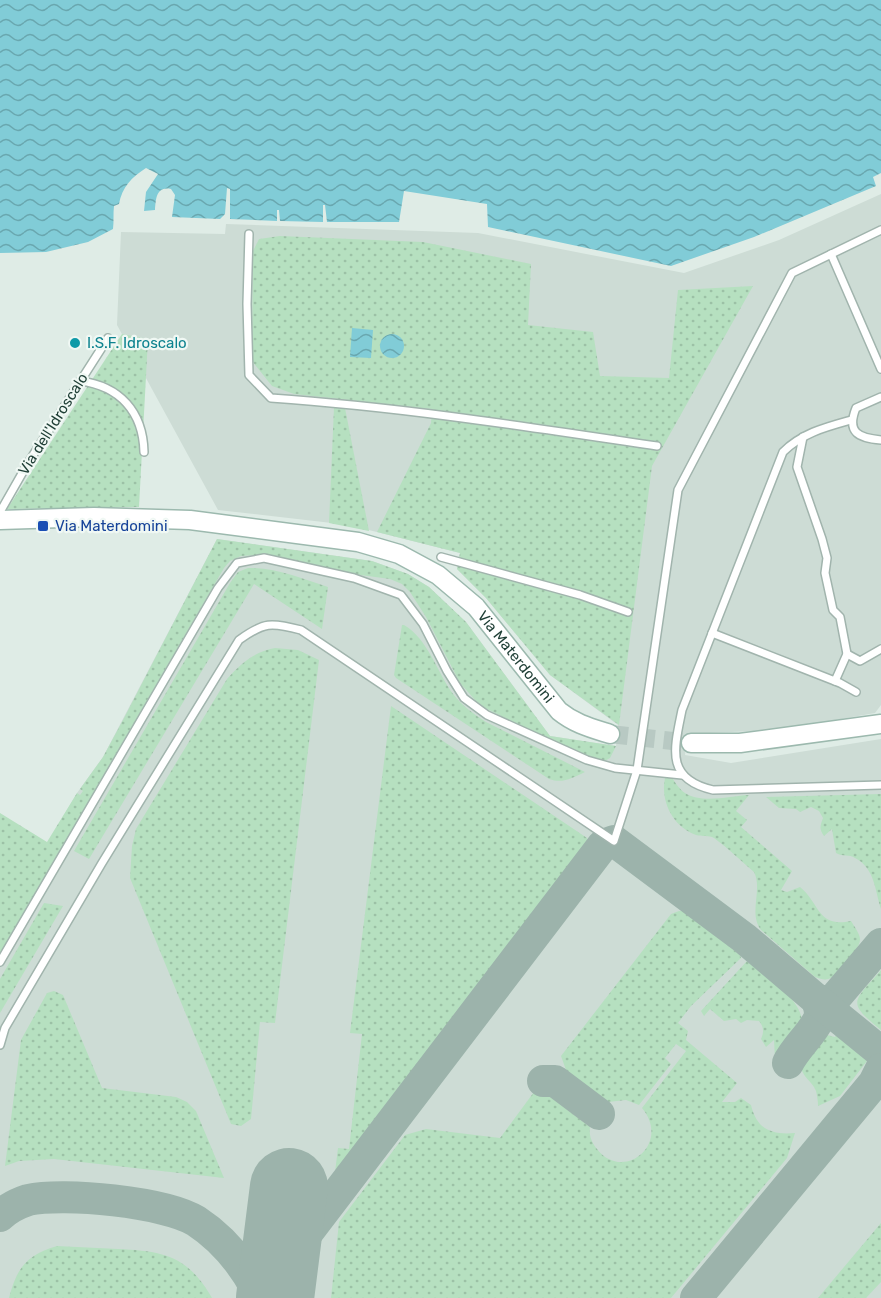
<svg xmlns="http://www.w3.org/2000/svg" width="881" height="1298" font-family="Rubik,sans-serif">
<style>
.built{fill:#cddcd5}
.grass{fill:url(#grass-dots)}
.water{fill:url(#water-waves)}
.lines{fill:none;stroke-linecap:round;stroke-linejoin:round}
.taxiway{stroke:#9cb3ab;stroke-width:32}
.runway{stroke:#9cb3ab;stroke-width:78}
.secondary-tunnel{stroke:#b8c9c3;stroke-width:18;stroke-dasharray:18 9;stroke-linecap:butt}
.lane-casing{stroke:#a1b4ad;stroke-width:10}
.secondary-casing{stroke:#9cb9ae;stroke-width:21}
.lane{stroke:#fff;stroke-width:7}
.secondary{stroke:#fff;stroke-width:18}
.culture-dot{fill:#0f9aa8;stroke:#f0f8f4;stroke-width:2}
.transit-dot{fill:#1a4fb4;stroke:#f0f8f4;stroke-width:2}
.labels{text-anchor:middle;stroke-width:4.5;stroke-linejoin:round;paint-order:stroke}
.culture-label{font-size:15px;fill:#0d838f;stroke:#f0f8f4;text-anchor:start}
.street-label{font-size:15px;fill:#1e3e35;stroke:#f0f8f4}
.transit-label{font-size:15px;fill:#164399;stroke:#f0f8f4;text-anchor:start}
</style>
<defs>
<pattern id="grass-dots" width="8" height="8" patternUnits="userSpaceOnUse" patternTransform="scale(1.5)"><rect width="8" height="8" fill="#b6e0c0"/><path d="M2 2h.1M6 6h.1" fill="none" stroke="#9cc1a6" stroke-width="1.8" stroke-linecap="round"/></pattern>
<pattern id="water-waves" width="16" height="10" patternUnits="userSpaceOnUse" patternTransform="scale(1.5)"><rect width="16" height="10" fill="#81ccd7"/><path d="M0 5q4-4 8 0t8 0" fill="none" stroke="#69a7af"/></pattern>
</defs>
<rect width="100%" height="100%" fill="#dfece6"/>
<polygon class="built" points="881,194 881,705 875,713 778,730 688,734 685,755 731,763 881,739 881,1298 0,1298 0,925 77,793 103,757 217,539 372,561 408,574 429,587 466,622 550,736 616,746 618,725 550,675 486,598 457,569 460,553 349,525 218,510 117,325 121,232 225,234 226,224 478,233 684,273 779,240"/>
<g class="grass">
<polygon points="280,236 423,242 531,264 528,325 593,332 600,376 669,378 678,290 753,286 652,466 619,725 550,675 486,598 457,569 460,553 377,532 431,423 432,409 294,394 272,386 252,361 253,251 259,239"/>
<polygon points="122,334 148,339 139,507 7,509"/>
<polygon points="334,407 345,408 369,531 329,523"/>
<polygon points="217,539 372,561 408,574 429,587 466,622 550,736 616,746 610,758 599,764 487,709 476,701 460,683 426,617 410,592 402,584 390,579 331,571 256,555 241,556 230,561 224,568 0,954 0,813 47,842 77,793 80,795 83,791 80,789 103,757 123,720"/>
<path d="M248 568C276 567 303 579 328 587L322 629 254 584 89 859 74 851 230 583 238 572Z"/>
<path d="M402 625H404C428 639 437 672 453 694 462 706 474 714 486 722L585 772C572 778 563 784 549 779L396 678 394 675Z"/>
<path d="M275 648 298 650 319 660 275 1023 260 1022 251 1119 241 1126 231 1124 130 878 132 846 136 829 227 679C241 663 254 652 275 648Z"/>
<polygon points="391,706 587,838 589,848 350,1161 340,1170 335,1172 338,1148 349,1149 362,1034 350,1033"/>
<path d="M665 778H672C676 783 679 789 685 793 702 804 730 796 749 795L736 811 747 820 741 827 792 871 781 890 787 892 800 887C820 903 817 928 851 921 854 926 860 934 860 939 861 948 840 969 834 976 827 981 823 980 815 977L761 930C748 913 763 890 754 872 741 861 728 848 714 838 709 835 702 837 696 835 673 827 660 801 665 778Z"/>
<path d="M881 794V909C875 891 875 868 855 858 849 854 843 857 836 853L832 829 824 836C819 829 820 826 823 818L819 811 811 807 800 812 796 809 779 808 766 797Z"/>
<polygon points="44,903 63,906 0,1013 0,979"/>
<path d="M679 911H686L740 955 741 958 691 1006 678 1023 688 1031 686 1040 737 1083 722 1102H735L741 1098 751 1105C757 1130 772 1135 795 1133L787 1158 671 1298H331L339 1222 405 1135 426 1129 500 1138 534 1092 548 1095 590 1127C589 1135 591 1142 597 1149 623 1183 672 1144 642 1108L686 1051 676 1044 665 1058 671 1064 639 1105 626 1100 608 1102 566 1070 561 1056 671 914Z"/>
<path d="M747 961C763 974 808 1002 801 1026 798 1038 785 1051 778 1061L775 1059 774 1040 766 1047 761 1039C764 1032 764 1027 759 1021L747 1020 741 1023 736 1019 724 1021 710 1009 704 1016 701 1011Z"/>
<path d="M881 970V1030C845 1001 854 1002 881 970Z"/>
<polygon points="54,991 63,995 102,1088 176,1097 187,1102 196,1111 224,1178 54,1159 19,1161 5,1166 21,1040 47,993"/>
<path d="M823 1034 835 1037 836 1035 867 1061 840 1096 818 1106C818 1101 817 1095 816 1091 813 1082 801 1076 801 1066 800 1056 812 1044 817 1036Z"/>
<polygon points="881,1223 881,1282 866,1298 818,1298"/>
<path d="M57 1246C77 1247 98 1248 118 1249 164 1251 188 1256 212 1298H9C17 1268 26 1255 57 1246Z"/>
</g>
<g class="water">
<path d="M0 0H881V173L873 177 876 186 754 237 671 266 488 227 487 204 404 191 399 222H327L325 205H323V222L280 221 279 210H277V221L230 219V189L227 188 225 214 220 219 172 217 175 195 171 189C156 186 156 199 155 210L144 211 146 192 158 174 146 168C132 177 122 187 119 204L114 206C113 214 114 221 113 229L88 242 46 252 0 253Z"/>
<polygon points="352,328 373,330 371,358 350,357"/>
<circle cx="392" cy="346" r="12"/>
</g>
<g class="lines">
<g class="taxiway">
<path d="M788 1063C796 1047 811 1035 819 1019 821 1013 819 1006 817 1000L830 1002 835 998 881 944"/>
<polyline points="543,1081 555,1081 599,1114"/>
<path d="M0 1216C7 1209 19 1203 28 1200 64 1192 165 1202 196 1221 225 1240 246 1267 261 1298"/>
<polyline points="279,1270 603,845 614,841 744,938 817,1000 881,1052"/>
<polyline points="696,1298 874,1083 881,1069"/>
</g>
<polyline class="runway" points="275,1298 289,1187"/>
<polyline class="secondary-tunnel" points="610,734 691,743"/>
<defs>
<g id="lane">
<path d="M249 234 247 304 249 375 271 398C401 407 529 427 657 446"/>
<polyline points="831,254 881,369"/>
<path d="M80 381C120 386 143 412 144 452"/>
<path d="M881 397 856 408C846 433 859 438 881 440"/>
<path d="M851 420C826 427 802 433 783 452L682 710C674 749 665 779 713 790L881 785"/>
<polyline points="803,437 797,467 822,539 827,558 825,573 833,610 840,617 847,654 835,681"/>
<polyline points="0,512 28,463 108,338"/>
<polyline points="441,557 580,595 628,612"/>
<polyline points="712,633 840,683 856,692"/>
<polyline points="847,654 860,661 881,649"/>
<polyline points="0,962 218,588 237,563 264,558 354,578 401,595 423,624 447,671 464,698 487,715 587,760 615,768 682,775"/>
<path d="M0 1045 5 1028 102 863 239 640C264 622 271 622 301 630L614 841 637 770 678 490 792 273 881 230"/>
</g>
<g id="secondary">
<path id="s1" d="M0 520 94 517 190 520 358 542 399 554 438 575 476 607 559 711C575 724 591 728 610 734"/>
<polyline points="691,743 740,743 881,724"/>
</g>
</defs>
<use href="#lane" class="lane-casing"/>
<use href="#secondary" class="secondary-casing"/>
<use href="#lane" class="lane"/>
<use href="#secondary" class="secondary"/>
</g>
<circle class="culture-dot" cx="75" cy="343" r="6"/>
<rect class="transit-dot" x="37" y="520" width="12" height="12" rx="3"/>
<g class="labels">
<g class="culture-label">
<text x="87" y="348">I.S.F. Idroscalo</text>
</g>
<g class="street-label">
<text transform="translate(53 424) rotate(-58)" y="5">Via dell'Idroscalo</text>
<text dy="5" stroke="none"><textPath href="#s1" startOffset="560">Via Materdomini</textPath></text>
</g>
<g class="transit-label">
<text x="55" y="531">Via Materdomini</text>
</g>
</g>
</svg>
